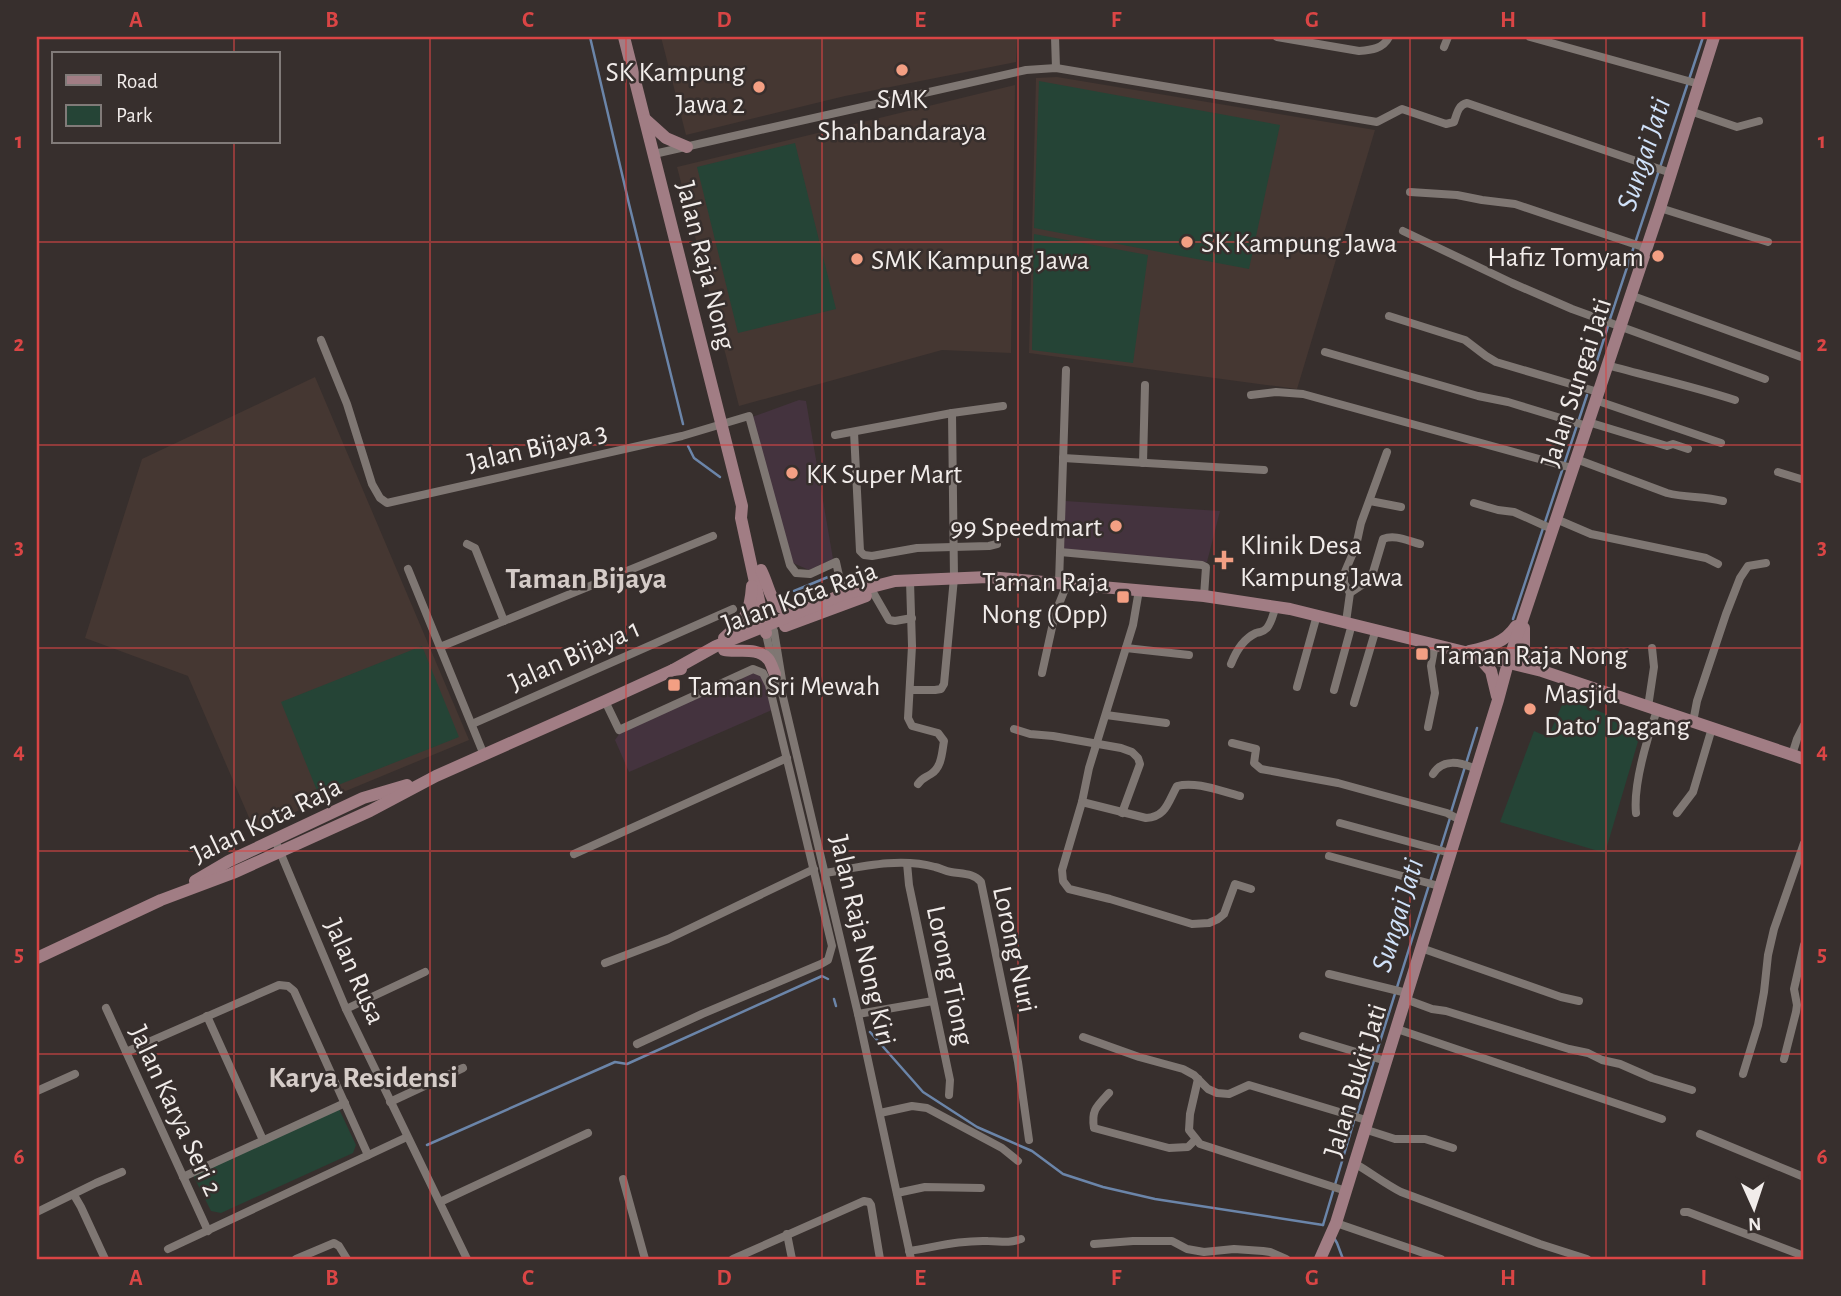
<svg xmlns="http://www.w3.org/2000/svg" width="1841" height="1296" font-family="'Alegreya Sans',sans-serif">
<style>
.commercial{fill:#44333e}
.built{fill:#453732}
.green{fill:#254436}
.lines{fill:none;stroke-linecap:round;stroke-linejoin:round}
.stream{stroke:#6b85a9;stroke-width:2.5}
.street{stroke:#7f7773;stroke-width:8}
.secondary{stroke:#a17d84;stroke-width:12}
.grid{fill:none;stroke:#da4545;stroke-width:2;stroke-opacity:0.55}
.poi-dot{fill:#f39f83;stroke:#372f2d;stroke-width:2.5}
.labels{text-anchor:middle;stroke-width:5;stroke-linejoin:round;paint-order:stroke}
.poi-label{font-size:28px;fill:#f1ecea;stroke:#372f2d;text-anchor:start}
.street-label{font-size:28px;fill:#f1ecea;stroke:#372f2d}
.water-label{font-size:30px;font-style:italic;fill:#d0e1f9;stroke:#372f2d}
.neighbourhood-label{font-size:30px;font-weight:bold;fill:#d5ccc8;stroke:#372f2d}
.neatline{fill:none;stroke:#da4545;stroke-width:2.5}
.grid-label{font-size:23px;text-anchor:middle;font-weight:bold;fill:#da4545}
</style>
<rect width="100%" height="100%" fill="#372f2d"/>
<g class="commercial">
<polygon points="799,400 806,401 833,559 809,570 793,563 752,417"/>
<polygon points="1065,501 1220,511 1207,562 1064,549"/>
<polygon points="753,673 761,676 764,680 772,710 629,772 615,740 620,733"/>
</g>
<g class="built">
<polygon points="661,37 1017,37 1016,62 845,96 686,135"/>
<polygon points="1057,77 1375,130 1297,389 1029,353 1036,78"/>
<polygon points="1015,85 1011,353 942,350 739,406 677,167"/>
<polygon points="315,377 469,740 254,829 188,676 85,638 142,459"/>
</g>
<g class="green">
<polygon points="1039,81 1280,125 1249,269 1034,228"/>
<polygon points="795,143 836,309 738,333 697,167"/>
<polygon points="1034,234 1148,255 1133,363 1032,350"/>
<polygon points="422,646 459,737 318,793 281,702"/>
<polygon points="1565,698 1642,728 1605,853 1500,822 1534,731 1548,737"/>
<polygon points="339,1109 356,1145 353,1153 221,1213 211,1211 193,1175"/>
</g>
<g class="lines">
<g class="stream">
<polyline points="590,37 629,204 683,424"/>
<polyline points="1610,319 1703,37"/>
<polyline points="1596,364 1608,326"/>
<polyline points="688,446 694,458 720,477"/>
<polyline points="794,591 828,577"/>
<polyline points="1513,619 1587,395"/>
<polyline points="1451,812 1477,728"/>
<polyline points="834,999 836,1006"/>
<polyline points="870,1032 923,1092 977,1127 1032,1151 1063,1174 1103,1187 1155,1199 1323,1225"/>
<polyline points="1357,1115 1450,818"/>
<polyline points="427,1145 615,1062 627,1064 822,976 828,979"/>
<polyline points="1323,1225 1354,1121"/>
<polyline points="1334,1238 1337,1243 1343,1259"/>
</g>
<g class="street">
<polyline points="1055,37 1056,68"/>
<path d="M1277 37 1359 51C1371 50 1383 49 1389 37"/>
<polyline points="1530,37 1699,84"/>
<polyline points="1444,47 1448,37"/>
<polyline points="1690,111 1737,127 1759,121"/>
<path d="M654 154 1026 70 1056 68 1377 122 1402 109 1446 124 1454 122C1457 114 1458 105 1467 103L1671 173"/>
<polyline points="1410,192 1457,195 1482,200 1515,204 1646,248"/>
<polyline points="1660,208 1768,242"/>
<polyline points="1403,231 1512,283 1572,309 1765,379"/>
<polyline points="1630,295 1804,358"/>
<polyline points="1389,316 1465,340 1486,356 1496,362 1598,392"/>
<polyline points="321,340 347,404 372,484 380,498 387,503 682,436 749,416 790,565 796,573 810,574 836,562 844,598"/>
<polyline points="1325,352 1478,396 1508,402 1587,426"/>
<path d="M1607 365C1650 377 1692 386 1735 400"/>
<polyline points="1251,395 1276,392 1303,394 1572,468"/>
<polyline points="1595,400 1721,443"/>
<polyline points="1588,422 1667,446 1673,444 1688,449"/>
<polyline points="854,432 860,551 864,555 872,556 917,548 989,546 997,544"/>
<polyline points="835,435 952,413 1003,406"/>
<polyline points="1063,458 1264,470"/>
<path d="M1576 459 1667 493C1686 498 1703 496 1723 501"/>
<polyline points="1143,463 1145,385"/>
<polyline points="1778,472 1804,480"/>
<polyline points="1370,501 1401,507"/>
<polyline points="1474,503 1498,510 1514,512 1552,529"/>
<polyline points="1556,519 1591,534 1706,558 1718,564"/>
<polyline points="467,544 475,548 504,621"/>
<polyline points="1060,552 1202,565 1206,567 1204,596"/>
<polyline points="408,569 484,755"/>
<path d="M910 581 912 646 908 718 912 726 938 733 944 741C942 752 942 767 931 774 925 778 922 778 918 784"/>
<polyline points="1059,583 1066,370"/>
<polyline points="1139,590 1133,625 1089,768 1082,802 1062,870 1063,881 1069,889 1110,899 1192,924 1209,923 1218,919 1224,914 1235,884 1251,889"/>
<polyline points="1350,593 1344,583 1344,574 1356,546 1361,523 1387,452"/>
<polyline points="874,594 889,620 895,621 912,618"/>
<path d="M1346 622 1350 593 1371 579 1383 539C1395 534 1408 541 1420 544"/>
<polyline points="774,631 782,680"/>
<polyline points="766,634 778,687 782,693 858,1014 911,1259"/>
<polyline points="440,647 713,536"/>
<polyline points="1126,648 1189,655"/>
<path d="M1231 664C1236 651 1243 639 1256 633 1262 631 1262 633 1267 628 1272 622 1273 614 1276 606"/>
<polyline points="1042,673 1055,614 1067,584"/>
<polyline points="1297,687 1317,615"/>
<polyline points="910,690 935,690 941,689 944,684 954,578 952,413"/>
<polyline points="1334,690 1352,624"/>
<polyline points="605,701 619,730 753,669 763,673 769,685 832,946 828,960 821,964 702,1014 637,1044"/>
<polyline points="1354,703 1376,629"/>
<polyline points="1648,707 1654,667 1652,648"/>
<polyline points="1106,715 1166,723"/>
<polyline points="1693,722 1697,701 1726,614 1740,578 1748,566 1766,563"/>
<polyline points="472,724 733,609"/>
<polyline points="1428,727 1435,693 1431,666 1435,644"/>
<polyline points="1014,729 1030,734 1053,736 1121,748 1132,752 1138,758 1140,764 1122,813"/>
<polyline points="1232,743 1256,749 1254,763 1261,769 1338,783 1447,813 1460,820"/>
<polyline points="1792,755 1797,739 1804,725"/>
<path d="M1433 774C1443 758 1460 762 1476 769"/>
<path d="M1082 802 1146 818C1166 817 1168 802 1177 786 1196 781 1220 791 1240 796"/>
<path d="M1636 813C1633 783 1647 739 1657 710"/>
<polyline points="1677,813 1693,792 1712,728"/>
<polyline points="1340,823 1450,853"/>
<polyline points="275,840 346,1009 467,1259"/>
<polyline points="574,854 787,758"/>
<polyline points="1329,856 1439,886"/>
<polyline points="907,863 909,885 950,1080 949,1095"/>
<path d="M825 873C860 867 899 857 935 867 940 868 945 871 951 872 962 874 974 873 981 882L1018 1062 1029 1140"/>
<polyline points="1421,948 1561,997 1579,1001"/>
<polyline points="605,963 668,939 814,869"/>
<polyline points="1329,974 1407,993"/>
<polyline points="1405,999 1432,1009 1446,1011 1569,1049 1588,1053 1602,1060 1620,1064 1652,1078 1692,1090"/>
<polyline points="106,1008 208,1231"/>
<polyline points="346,1009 425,972"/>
<polyline points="858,1014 933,1001"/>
<polyline points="207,1016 263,1140"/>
<polyline points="1397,1029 1662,1119"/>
<polyline points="1303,1036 1386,1061"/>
<polyline points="1083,1037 1139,1057 1183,1069 1194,1075 1208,1089 1217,1093 1229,1094 1249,1085 1366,1120"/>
<polyline points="126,1052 279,985 288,986 294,991 368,1155"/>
<polyline points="1784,1059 1796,1012 1797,1005 1794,989 1804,945"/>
<polyline points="1743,1074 1758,1025 1764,992 1768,955 1774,929 1804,843"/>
<polyline points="1198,1079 1190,1114 1189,1130 1200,1144 1346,1191"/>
<polyline points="37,1091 75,1074"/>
<path d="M1109 1093C1097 1106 1091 1110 1094 1128L1169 1148 1188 1147 1196 1139"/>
<polyline points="390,1102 463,1068"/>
<polyline points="880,1113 912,1106 927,1108 1002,1148 1018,1161"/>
<polyline points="1364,1129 1395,1139 1425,1139 1453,1148"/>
<polyline points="1700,1134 1804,1177"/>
<path d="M1354 1163C1370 1172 1385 1184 1401 1192L1540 1244 1587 1259"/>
<polyline points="183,1177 345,1103"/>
<polyline points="623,1179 645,1259"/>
<polyline points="897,1193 925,1187 981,1188"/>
<polyline points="74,1195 81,1207 105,1259"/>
<polyline points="440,1202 588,1133"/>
<polyline points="37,1212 96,1183 122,1172"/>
<polyline points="1684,1212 1688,1212 1804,1256"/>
<polyline points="1336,1223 1441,1259"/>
<polyline points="787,1234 792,1259"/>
<polyline points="1094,1244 1133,1241 1172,1241 1187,1249 1204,1252 1234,1249 1263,1251 1270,1252 1286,1259"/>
<polyline points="168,1249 407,1137"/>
<path d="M909 1251C935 1247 961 1240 988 1241 1001 1241 1007 1244 1021 1239"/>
<polyline points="296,1259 334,1243 339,1246 347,1259"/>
<polyline points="733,1259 864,1201 869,1202 871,1205 880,1259"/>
</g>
<g class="secondary">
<polyline points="624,37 742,506 741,518 766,633"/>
<polyline points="646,120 666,138 687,147"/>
<path d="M761 570C772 591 769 614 799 609"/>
<polyline points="785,626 866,596"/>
<polyline points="1524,628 1524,653 1526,658 1539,669"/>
<path d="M724 638C745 620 750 615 752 586"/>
<path d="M724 650C737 653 757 646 768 659 771 662 773 670 775 674"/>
<path d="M1469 651C1488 647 1505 643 1516 626"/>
<polyline points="1476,654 1491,671 1497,696"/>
<polyline points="673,670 716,646 844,594 895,581 988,577 1204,596 1290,609 1542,671 1804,759"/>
<polyline points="195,881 229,861 363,798 407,785"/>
<polyline points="37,958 161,900 233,873 370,811 436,776 605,701 673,670 681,669"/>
<polyline points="1320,1259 1336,1223 1498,700 1508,663 1660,208 1714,37"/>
</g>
</g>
<path class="grid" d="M234 37V54M430 37V1259M626 37V1259M822 37V1259M1018 37V1259M1214 37V1259M1410 37V1259M1606 37V1259M234 142V1259M37 242H1804M37 445H1804M37 648H1804M37 851H1804M37 1054H1804"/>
<g class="poi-dot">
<circle cx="902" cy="70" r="7"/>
<circle cx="759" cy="87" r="7"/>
<circle cx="1187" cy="242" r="7"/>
<circle cx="1658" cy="256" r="7"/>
<circle cx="857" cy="259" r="7"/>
<circle cx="792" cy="473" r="7"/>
<circle cx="1116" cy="526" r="7"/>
<path d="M1220.5 549.5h7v7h7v7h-7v7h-7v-7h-7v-7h7z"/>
<rect x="1116" y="590" width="14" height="14" rx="3.5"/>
<rect x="1415" y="647" width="14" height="14" rx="3.5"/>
<rect x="667" y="678" width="14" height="14" rx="3.5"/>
<circle cx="1530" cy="709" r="7"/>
</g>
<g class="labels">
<g class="poi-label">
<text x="745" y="81" text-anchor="end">SK Kampung<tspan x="745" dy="32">Jawa 2</tspan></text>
<text x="902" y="108" text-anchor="middle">SMK<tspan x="902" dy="32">Shahbandaraya</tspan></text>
<text x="1201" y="252">SK Kampung Jawa</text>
<text x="1644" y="266" text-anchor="end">Hafiz Tomyam</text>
<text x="871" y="269">SMK Kampung Jawa</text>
<text x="806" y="483">KK Super Mart</text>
<text x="1102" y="536" text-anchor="end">99 Speedmart</text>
<text x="1240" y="554">Klinik Desa<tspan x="1240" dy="32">Kampung Jawa</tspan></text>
<text x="1109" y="591" text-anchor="end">Taman Raja<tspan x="1109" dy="32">Nong (Opp)</tspan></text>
<text x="1436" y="664">Taman Raja Nong</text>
<text x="688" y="695">Taman Sri Mewah</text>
<text x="1544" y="703">Masjid<tspan x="1544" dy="32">Dato' Dagang</tspan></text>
</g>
<g class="street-label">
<text transform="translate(707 265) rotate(76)" y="10">Jalan Raja Nong</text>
<text transform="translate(1575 382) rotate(-72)" y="10">Jalan Sungai Jati</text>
<text transform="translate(537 446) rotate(-13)" y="10">Jalan Bijaya 3</text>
<text transform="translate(799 596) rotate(-20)" y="10">Jalan Kota Raja</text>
<text transform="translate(574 654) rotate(-24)" y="10">Jalan Bijaya 1</text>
<text transform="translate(266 819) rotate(-26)" y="10">Jalan Kota Raja</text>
<text transform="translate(864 940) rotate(77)" y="10">Jalan Raja Nong Kiri</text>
<text transform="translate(1016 949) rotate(78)" y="10">Lorong Nuri</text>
<text transform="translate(356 971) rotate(66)" y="10">Jalan Rusa</text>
<text transform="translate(951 975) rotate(78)" y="10">Lorong Tiong</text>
<text transform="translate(1354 1080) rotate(-73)" y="10">Jalan Bukit Jati</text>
<text transform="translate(177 1110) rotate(65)" y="10">Jalan Karya Seri 2</text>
</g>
<g class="water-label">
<text transform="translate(1643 154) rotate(-72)" y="10">Sungai Jati</text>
<text transform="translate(1397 915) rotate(-73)" y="10">Sungai Jati</text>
</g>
<g class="neighbourhood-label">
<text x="586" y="588">Taman Bijaya</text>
<text x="363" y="1087">Karya Residensi</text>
</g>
</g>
<rect width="1841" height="1296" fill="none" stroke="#372f2d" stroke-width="77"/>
<rect x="52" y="52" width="228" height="91" fill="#372f2d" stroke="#817b79" stroke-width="2"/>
<rect x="66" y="75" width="35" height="10" fill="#a17d84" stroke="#817b79" stroke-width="2"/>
<text x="116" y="88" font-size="21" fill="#f1ecea">Road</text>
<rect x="66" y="105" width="35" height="21" fill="#254436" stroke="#817b79" stroke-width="2"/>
<text x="116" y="122" font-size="21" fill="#f1ecea">Park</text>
<g transform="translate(1754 1208) rotate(177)" stroke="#372f2d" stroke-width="5" paint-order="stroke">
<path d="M0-5L12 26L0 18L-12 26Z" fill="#f1ecea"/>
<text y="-10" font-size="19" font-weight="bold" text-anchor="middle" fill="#f1ecea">N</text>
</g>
<rect x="38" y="38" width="1764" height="1220" class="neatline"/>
<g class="grid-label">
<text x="136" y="27">A</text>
<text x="332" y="27">B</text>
<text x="528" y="27">C</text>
<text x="724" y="27">D</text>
<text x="920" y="27">E</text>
<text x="1116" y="27">F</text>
<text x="1312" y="27">G</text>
<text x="1508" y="27">H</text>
<text x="1704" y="27">I</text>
<text x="19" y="148">1</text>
<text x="1822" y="148">1</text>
<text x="19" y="351">2</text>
<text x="1822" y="351">2</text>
<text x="19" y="554">3</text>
<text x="1822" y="554">3</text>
<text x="19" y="758">4</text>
<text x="1822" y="758">4</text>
<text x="19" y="961">5</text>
<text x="1822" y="961">5</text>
<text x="19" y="1164">6</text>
<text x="1822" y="1164">6</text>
<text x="136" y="1285">A</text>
<text x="332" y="1285">B</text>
<text x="528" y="1285">C</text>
<text x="724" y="1285">D</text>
<text x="920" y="1285">E</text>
<text x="1116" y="1285">F</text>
<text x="1312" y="1285">G</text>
<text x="1508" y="1285">H</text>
<text x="1704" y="1285">I</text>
</g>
</svg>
